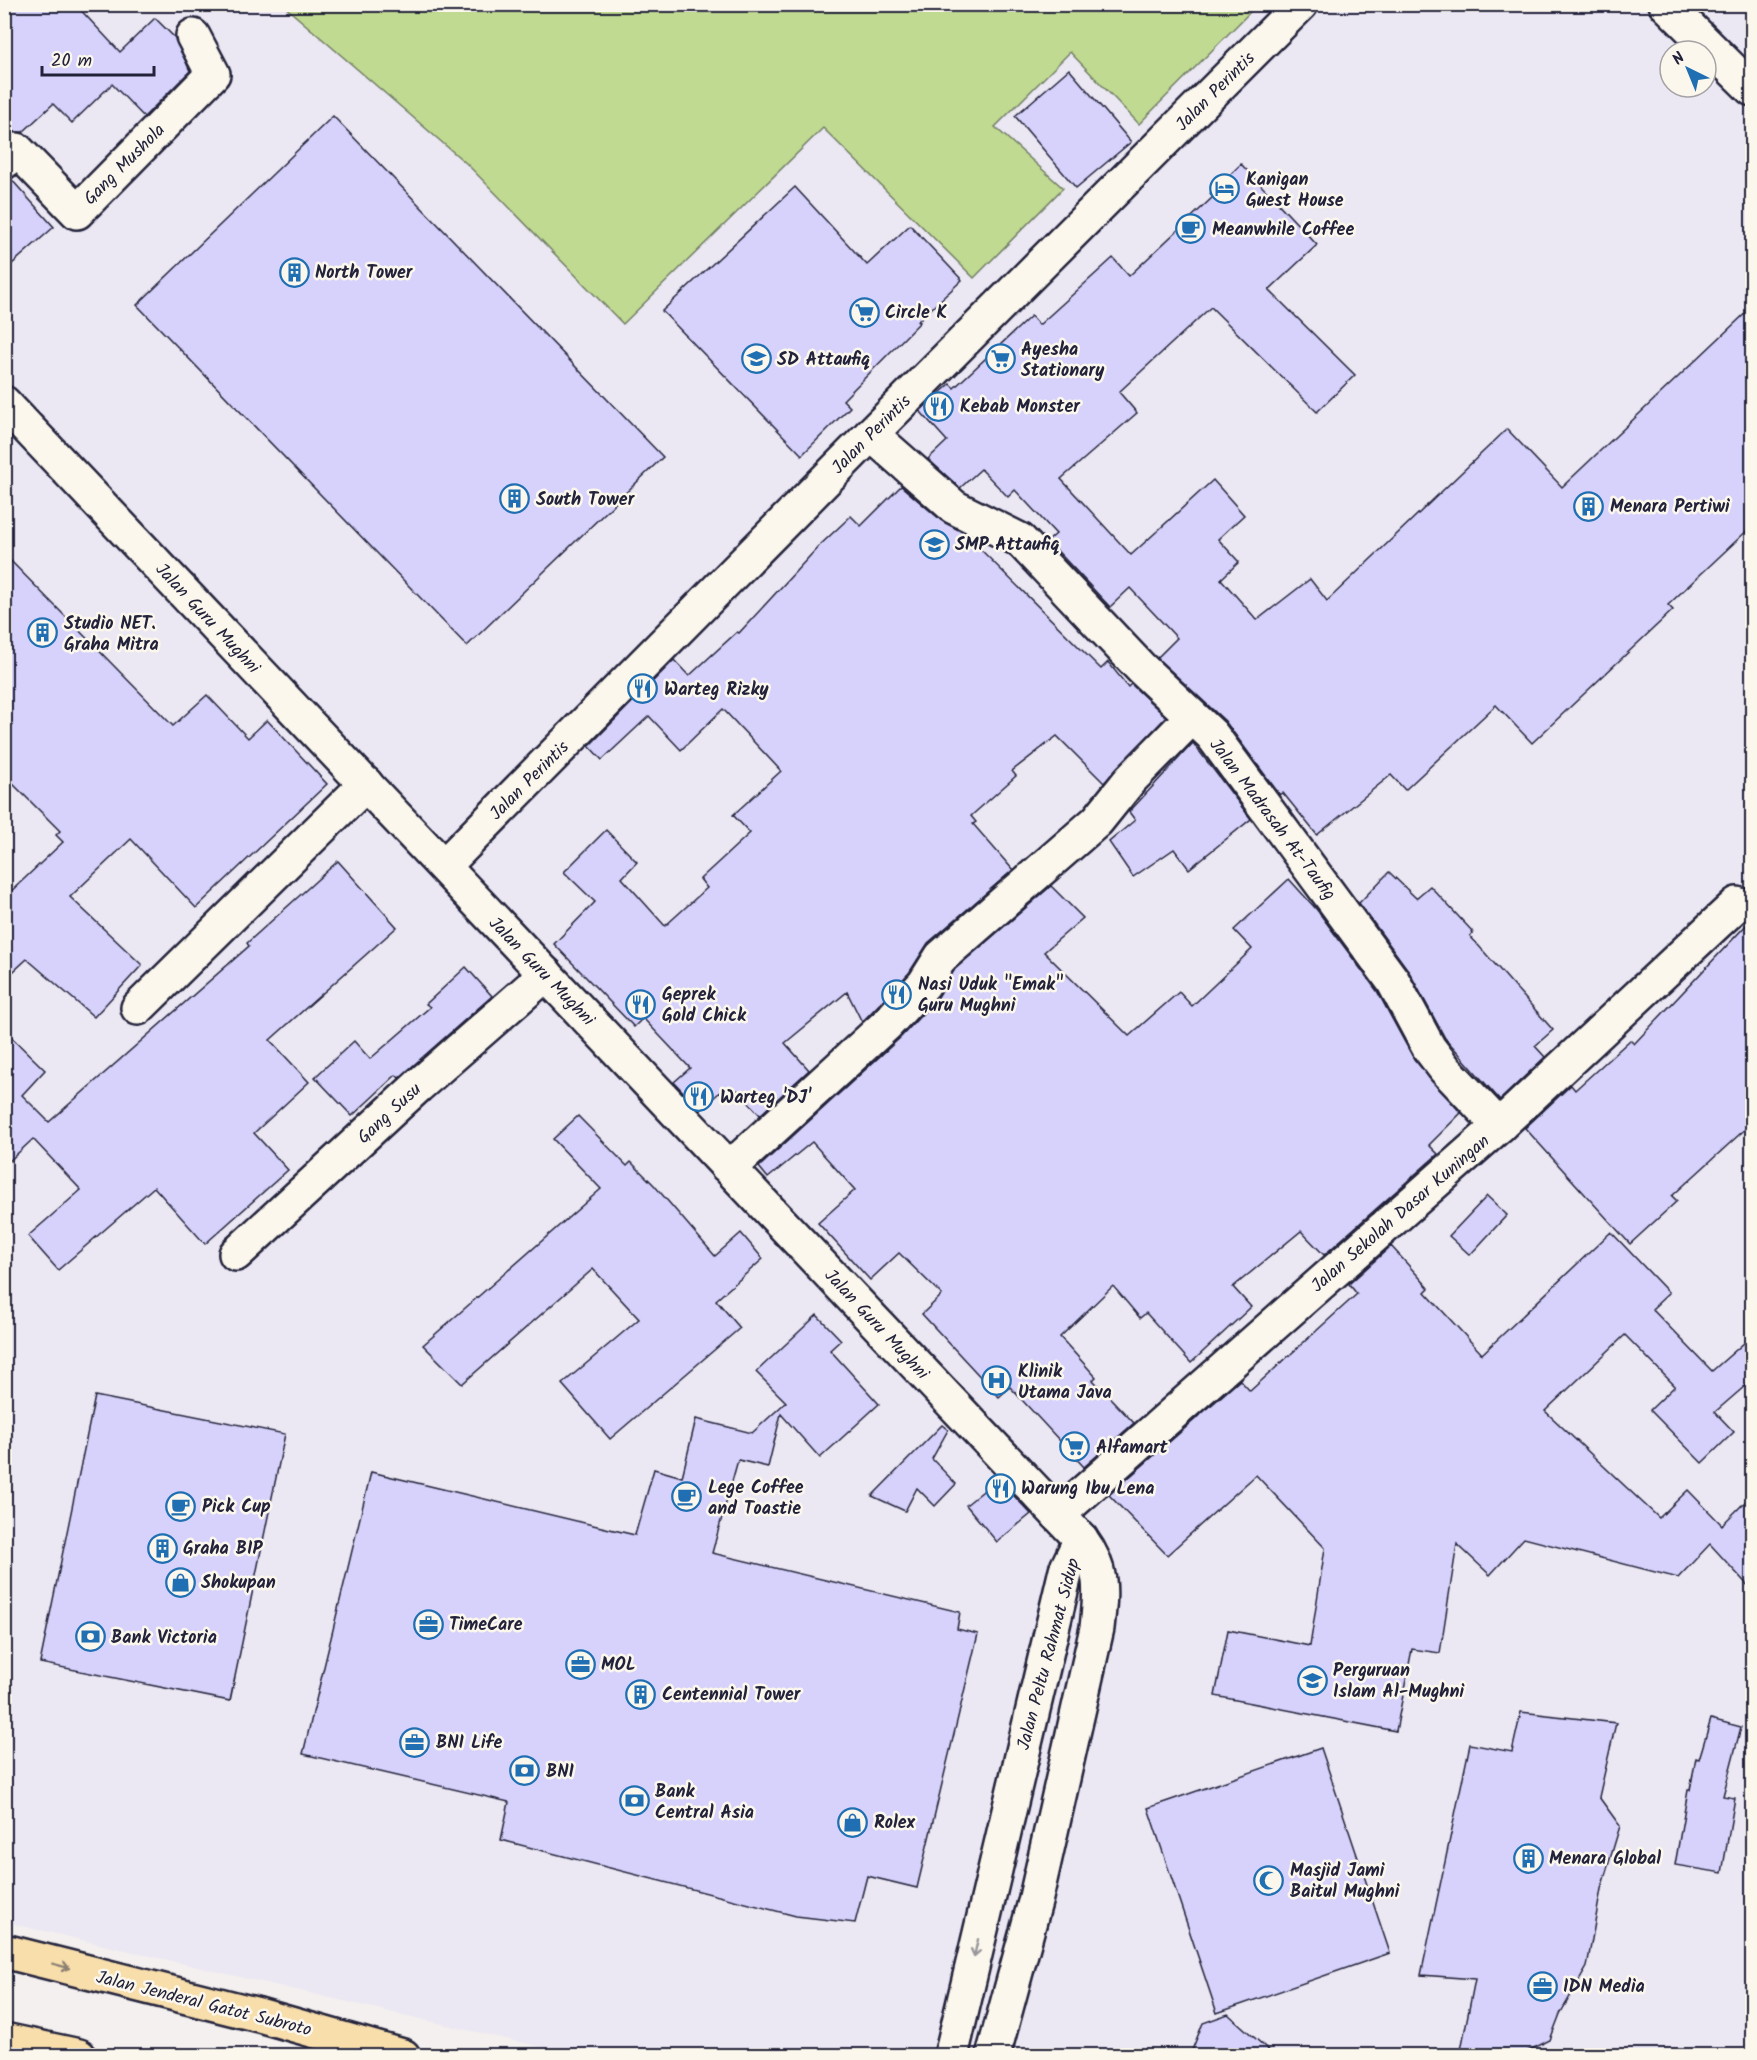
<svg xmlns="http://www.w3.org/2000/svg" width="1757" height="2060" font-family="Kalam,sans-serif">
<style>
.built{fill:#ebe7f3;fill-rule:evenodd}
.green{fill:#c0da91;stroke:#717e66;stroke-width:1.5}
.building{fill:#d6d2fb;stroke:#22223b;stroke-width:1.5}
.lines{fill:none;stroke-linecap:round;stroke-linejoin:round}
.minor-casing{stroke:#22223b;stroke-width:38}
.tertiary-casing{stroke:#22223b;stroke-width:38}
.trunk-casing{stroke:#22223b;stroke-width:38}
.motorway-casing{stroke:#22223b;stroke-width:38}
.minor{stroke:#fbf7ec;stroke-width:33}
.tertiary{stroke:#fbf7ec;stroke-width:33}
.trunk{stroke:#f8deab;stroke-width:33}
.motorway{stroke:#f8deab;stroke-width:33}
.oneway{stroke:#99979c}
.oneway2{stroke:#8d8073}
.labels{text-anchor:middle;stroke-width:5;stroke-linejoin:round;paint-order:stroke}
.street-label{font-size:18px;fill:#22223b;stroke:#fbf7ec}
.poi-label{font-size:18px;font-weight:bold;fill:#22223b;stroke:#fbf7ec;text-anchor:start}
</style>
<rect width="100%" height="100%" fill="#f4f0ef"/>
<filter id="ink" filterUnits="userSpaceOnUse"><feTurbulence type="fractalNoise" baseFrequency=".0167" numOctaves="2"/><feDisplacementMap in="SourceGraphic" scale="12" xChannelSelector="R" yChannelSelector="G"/><feConvolveMatrix kernelMatrix="1 2 1 2 8 2 1 2 1" color-interpolation-filters="sRGB"/></filter>
<g filter="url(#ink)">
<path class="built" d="M5 5H1752V1722L1743 1731 1752 1733V2055H575L5 1922ZM1670 51H1706V87H1670Z"/>
<polygon class="green" points="283,5 1257,5 1139,124 1070,52 995,127 1063,188 974,278 823,128 623,324 467,164"/>
<g class="building">
<polygon points="4,4 75,4 120,52 155,18 175,38 190,71 144,117 112,84 72,123 53,104 23,132 13,132 4,136"/>
<polygon points="1069,69 1131,142 1076,188 1015,116"/>
<polygon points="333,116 663,457 467,646 137,305"/>
<polygon points="1241,164 1317,245 1269,290 1355,375 1317,412 1211,307 1119,392 1137,413 1061,479 1131,555 1213,480 1244,515 1218,539 1239,562 1221,579 1257,620 1310,579 1327,601 1507,429 1562,487 1752,307 1752,526 1668,605 1673,610 1532,743 1496,705 1405,790 1391,775 1317,835 1283,793 1280,795 1225,721 1157,658 1177,638 1130,588 1110,607 1048,541 1056,534 1015,490 1008,497 981,469 960,488 928,459 947,441 920,411 950,384 954,388 1031,316 1039,325 1113,258 1129,276 1213,197 1210,194"/>
<polygon points="11,179 54,227 4,271 4,180"/>
<polygon points="795,187 867,265 910,225 962,280 918,321 920,322 843,400 850,407 802,455 662,311"/>
<polygon points="901,486 942,521 964,533 1101,669 1108,662 1128,687 1131,684 1166,717 1104,783 1057,736 1012,771 1016,776 971,816 976,822 973,824 1013,870 928,943 909,973 862,1022 847,992 785,1043 809,1070 760,1115 737,1090 726,1100 720,1092 700,1110 674,1082 690,1068 643,1018 634,1027 554,944 595,902 564,872 606,830 637,862 622,878 665,926 707,888 700,879 750,833 733,815 781,771 723,709 681,750 649,716 602,760 589,746 674,660 689,676 737,632 739,633 820,545 851,516 861,526"/>
<polygon points="4,554 173,726 207,695 248,738 267,720 327,784 196,908 131,839 70,897 142,965 94,1017 27,959 4,980 4,898 63,842 56,835 60,831 4,775"/>
<polygon points="1193,743 1251,819 1189,869 1174,849 1133,877 1109,842 1135,820 1129,812"/>
<polygon points="338,861 397,927 270,1040 309,1082 254,1133 288,1170 205,1244 154,1187 58,1270 28,1236 81,1190 33,1139 4,1166 4,1030 45,1070 22,1095 49,1122 249,946 247,943"/>
<polygon points="1389,872 1416,898 1430,886 1473,932 1470,936 1553,1030 1535,1046 1545,1057 1500,1100 1445,1038 1408,970 1359,903"/>
<polygon points="1289,879 1317,910 1377,991 1414,1059 1461,1113 1429,1145 1438,1154 1324,1255 1301,1231 1233,1287 1251,1307 1191,1363 1146,1313 1140,1318 1113,1286 1060,1337 1096,1377 1093,1380 1134,1423 1084,1467 1010,1387 999,1397 922,1314 942,1295 899,1253 870,1280 818,1223 855,1190 812,1142 768,1178 759,1167 901,1037 938,997 955,969 1051,886 1083,918 1044,952 1129,1036 1179,992 1192,1006 1252,949 1234,930"/>
<polygon points="1752,919 1752,1123 1672,1196 1677,1201 1630,1244 1525,1128 1571,1085 1575,1090 1630,1040 1634,1044"/>
<polygon points="466,967 492,996 399,1078 396,1075 352,1116 315,1077 354,1041 370,1059 430,1007 426,1004"/>
<polygon points="578,1116 627,1166 631,1162 654,1185 715,1256 741,1233 763,1259 716,1300 740,1328 610,1439 562,1384 639,1319 593,1269 462,1384 423,1345 601,1189 553,1139"/>
<polygon points="1487,1196 1507,1215 1470,1255 1449,1236"/>
<polygon points="1611,1232 1669,1293 1652,1309 1712,1371 1752,1336 1752,1380 1715,1412 1734,1432 1702,1463 1650,1410 1675,1386 1625,1335 1545,1411 1659,1518 1688,1490 1722,1525 1752,1495 1752,1590 1710,1544 1678,1578 1524,1538 1490,1575 1457,1544 1440,1653 1412,1649 1396,1731 1215,1696 1228,1630 1310,1646 1325,1548 1256,1475 1167,1555 1109,1495 1240,1380 1250,1391 1357,1294 1349,1284 1391,1246 1429,1288 1425,1292 1482,1354"/>
<polygon points="817,1315 841,1340 830,1350 879,1404 820,1458 781,1414 768,1467 738,1460 712,1553 960,1612 957,1629 978,1634 917,1888 867,1876 855,1923 796,1916 501,1840 509,1802 303,1754 371,1472 635,1535 654,1469 682,1477 696,1419 752,1433 786,1402 756,1372"/>
<polygon points="95,1396 285,1434 230,1701 40,1663"/>
<polygon points="942,1425 948,1430 932,1459 956,1484 935,1506 917,1488 905,1511 872,1496"/>
<polygon points="998,1479 1031,1514 997,1542 966,1505"/>
<polygon points="1521,1712 1616,1723 1599,1797 1620,1826 1601,1889 1587,1967 1560,2014 1550,2040 1520,2055 1460,2055 1475,1979 1421,1975 1470,1744 1512,1752"/>
<polygon points="1711,1719 1741,1727 1723,1796 1735,1798 1722,1873 1675,1865 1688,1790 1690,1790 1696,1758 1699,1759"/>
<polygon points="1321,1748 1390,1953 1217,2013 1148,1808"/>
<polygon points="1228,2014 1274,2055 1190,2055 1203,2023"/>
</g>
<g class="lines">
<defs>
<g id="minor">
<polyline points="4,162 17,150 77,212 213,74 193,36"/>
<path d="M4 403 1081 1539C1104 1570 1101 1591 1097 1628L1035 1902 993 2056"/>
<polyline points="871,434 954,507 1020,540 1141,668 1212,735 1393,981 1429,1048 1445,1069 1499,1126"/>
<polyline points="444,866 871,434 1301,4"/>
<polyline points="138,1008 366,784"/>
<polyline points="726,1165 742,1157 887,1024 924,984 941,957 1097,821 1130,780 1192,717"/>
<polyline points="236,1254 418,1086 546,974"/>
<polyline points="1058,1515 1499,1126 1737,904"/>
<polyline points="951,2056 1066,1570 1081,1539"/>
</g>
<polyline id="tertiary" points="1666,4 1752,89"/>
<polyline id="trunk" points="4,1951 259,2015 403,2056"/>
<polyline id="motorway" points="4,2040 79,2056"/>
</defs>
<use href="#minor" class="minor-casing"/>
<use href="#tertiary" class="tertiary-casing"/>
<use href="#trunk" class="trunk-casing"/>
<use href="#motorway" class="motorway-casing"/>
<use href="#minor" class="minor"/>
<use href="#tertiary" class="tertiary"/>
<use href="#trunk" class="trunk"/>
<use href="#motorway" class="motorway"/>
</g>
<defs><path id="oneway-shaft" d="M-6 0H5M1.5-3L5.5 0L1.5 3" fill="none" stroke-width="1.6" stroke-linecap="round" stroke-linejoin="round" transform="scale(1.5)"/></defs>
<use class="oneway" href="#oneway-shaft" transform="translate(976 1948) rotate(103)"/>
<use class="oneway2" href="#oneway-shaft" transform="translate(61 1966) rotate(15)"/>
</g>
<defs>
<symbol id="hotel-ring" viewBox="-11 -11 22 22"><circle r="9.5" fill="#fbf7ec" stroke="#1f6fb2" stroke-width="1.5"/><path d="M-6-4.5h1.5V1H6V5H4.5V3h-9V5H-6ZM-4 0a1.8 1.8 0 1 1 3.6 0ZM.5 0V-2.5h3Q6-2.5 6 0Z" fill="#1f6fb2"/></symbol>
<symbol id="cafe-ring" viewBox="-11 -11 22 22"><circle r="9.5" fill="#fbf7ec" stroke="#1f6fb2" stroke-width="1.5"/><path d="M-5.5-4.5H6V0H3Q3 3.5 0 3.5H-2.5Q-5.5 3.5-5.5 0ZM3-3.2v2h1.7v-2ZM-6 4.5H4V6H-6Z" fill="#1f6fb2"/></symbol>
<symbol id="building-ring" viewBox="-11 -11 22 22"><circle r="9.5" fill="#fbf7ec" stroke="#1f6fb2" stroke-width="1.5"/><path d="M-4-6H4V6H1V3H-1V6H-4ZM-2.5-4.3h1.7v1.8h-1.7ZM.8-4.3h1.7v1.8H.8ZM-2.5-1h1.7V.8h-1.7ZM.8-1h1.7V.8H.8Z" fill="#1f6fb2"/></symbol>
<symbol id="supermarket-ring" viewBox="-11 -11 22 22"><circle r="9.5" fill="#fbf7ec" stroke="#1f6fb2" stroke-width="1.5"/><path d="M-6-5.5h2.5l.6 2H6L4.5 2H-2.5L-4.4-4H-6ZM-1.5 3.2a1.3 1.3 0 1 0 .1 0ZM3 3.2a1.3 1.3 0 1 0 .1 0Z" fill="#1f6fb2"/></symbol>
<symbol id="school-ring" viewBox="-11 -11 22 22"><circle r="9.5" fill="#fbf7ec" stroke="#1f6fb2" stroke-width="1.5"/><path d="M0-5L7-2L0 1L-7-2ZM-4 1L0 2.5L4 1V4Q0 6-4 4Z" fill="#1f6fb2"/></symbol>
<symbol id="restaurant-ring" viewBox="-11 -11 22 22"><circle r="9.5" fill="#fbf7ec" stroke="#1f6fb2" stroke-width="1.5"/><path d="M-5-6h1v4h1v-4h1v4h1v-4h1v5L-1.5 .5V6h-2V.5L-5-1ZM5-6V6H3V1.5H1.5Q1.5-4 5-6Z" fill="#1f6fb2"/></symbol>
<symbol id="hospital-ring" viewBox="-11 -11 22 22"><circle r="9.5" fill="#fbf7ec" stroke="#1f6fb2" stroke-width="1.5"/><path d="M-5-5h3v3.5h4V-5h3V5h-3V1.5h-4V5h-3Z" fill="#1f6fb2"/></symbol>
<symbol id="shop-ring" viewBox="-11 -11 22 22"><circle r="9.5" fill="#fbf7ec" stroke="#1f6fb2" stroke-width="1.5"/><path d="M-5-2.5h2.3a2.7 3.5 0 0 1 5.4 0H5L5.5 6h-11ZM-1.5-2.5h3a1.5 2.3 0 0 0-3 0Z" fill="#1f6fb2"/></symbol>
<symbol id="office-ring" viewBox="-11 -11 22 22"><circle r="9.5" fill="#fbf7ec" stroke="#1f6fb2" stroke-width="1.5"/><path d="M-6-3h4V-5.5h4V-3h4V5H-6ZM-1-4.5V-3h2v-1.5ZM-6 0V1H6V0Z" fill="#1f6fb2"/></symbol>
<symbol id="bank-ring" viewBox="-11 -11 22 22"><circle r="9.5" fill="#fbf7ec" stroke="#1f6fb2" stroke-width="1.5"/><path d="M-6-4H6V4H-6ZM0-2.3a2.3 2.3 0 1 0 0 4.6a2.3 2.3 0 1 0 0-4.6Z" fill="#1f6fb2"/></symbol>
<symbol id="mosque-ring" viewBox="-11 -11 22 22"><circle r="9.5" fill="#fbf7ec" stroke="#1f6fb2" stroke-width="1.5"/><path d="M3.5-4.9A6 6 0 1 0 3.5 4.9A5 5 0 1 1 3.5-4.9Z" fill="#1f6fb2"/></symbol>
</defs>
<g fill-rule="evenodd">
<use href="#hotel-ring" x="1208" y="172" width="33" height="33"/>
<use href="#cafe-ring" x="1174" y="212" width="33" height="33"/>
<use href="#building-ring" x="278" y="256" width="33" height="33"/>
<use href="#supermarket-ring" x="848" y="296" width="33" height="33"/>
<use href="#school-ring" x="740" y="342" width="33" height="33"/>
<use href="#supermarket-ring" x="984" y="342" width="33" height="33"/>
<use href="#restaurant-ring" x="922" y="390" width="33" height="33"/>
<use href="#building-ring" x="498" y="482" width="33" height="33"/>
<use href="#building-ring" x="1572" y="490" width="33" height="33"/>
<use href="#school-ring" x="918" y="528" width="33" height="33"/>
<use href="#building-ring" x="26" y="616" width="33" height="33"/>
<use href="#restaurant-ring" x="626" y="672" width="33" height="33"/>
<use href="#restaurant-ring" x="880" y="978" width="33" height="33"/>
<use href="#restaurant-ring" x="624" y="988" width="33" height="33"/>
<use href="#restaurant-ring" x="682" y="1080" width="33" height="33"/>
<use href="#hospital-ring" x="980" y="1364" width="33" height="33"/>
<use href="#supermarket-ring" x="1058" y="1430" width="33" height="33"/>
<use href="#restaurant-ring" x="984" y="1472" width="33" height="33"/>
<use href="#cafe-ring" x="670" y="1480" width="33" height="33"/>
<use href="#cafe-ring" x="164" y="1490" width="33" height="33"/>
<use href="#building-ring" x="146" y="1532" width="33" height="33"/>
<use href="#shop-ring" x="164" y="1566" width="33" height="33"/>
<use href="#office-ring" x="412" y="1608" width="33" height="33"/>
<use href="#bank-ring" x="74" y="1620" width="33" height="33"/>
<use href="#office-ring" x="564" y="1648" width="33" height="33"/>
<use href="#school-ring" x="1296" y="1664" width="33" height="33"/>
<use href="#building-ring" x="624" y="1678" width="33" height="33"/>
<use href="#office-ring" x="398" y="1726" width="33" height="33"/>
<use href="#bank-ring" x="508" y="1754" width="33" height="33"/>
<use href="#bank-ring" x="618" y="1784" width="33" height="33"/>
<use href="#shop-ring" x="836" y="1806" width="33" height="33"/>
<use href="#building-ring" x="1512" y="1842" width="33" height="33"/>
<use href="#mosque-ring" x="1252" y="1864" width="33" height="33"/>
<use href="#office-ring" x="1526" y="1970" width="33" height="33"/>
</g>
<g class="labels">
<g class="street-label">
<text transform="translate(1215 91) rotate(-45)" y="6">Jalan Perintis</text>
<text transform="translate(124 164) rotate(-45)" y="6">Gang Mushola</text>
<text transform="translate(871 434) rotate(-45)" y="6">Jalan Perintis</text>
<text transform="translate(208 618) rotate(47)" y="6">Jalan Guru Mughni</text>
<text transform="translate(529 780) rotate(-45)" y="6">Jalan Perintis</text>
<text transform="translate(1273 819) rotate(53)" y="6">Jalan Madrasah At-Taufig</text>
<text transform="translate(542 971) rotate(46)" y="6">Jalan Guru Mughni</text>
<text transform="translate(389 1113) rotate(-43)" y="6">Gang Susu</text>
<text transform="translate(1400 1213) rotate(-41)" y="6">Jalan Sekolah Dasar Kuningan</text>
<text transform="translate(877 1324) rotate(47)" y="6">Jalan Guru Mughni</text>
<text transform="translate(1048 1654) rotate(-75)" y="6">Jalan Peltu Rahmat Sidup</text>
<text transform="translate(204 2003) rotate(14)" y="6">Jalan Jenderal Gatot Subroto</text>
</g>
<g class="poi-label">
<text x="1246" y="185">Kanigan<tspan x="1246" dy="21">Guest House</tspan></text>
<text x="1212" y="235">Meanwhile Coffee</text>
<text x="315" y="278">North Tower</text>
<text x="885" y="318">Circle K</text>
<text x="1021" y="355">Ayesha<tspan x="1021" dy="21">Stationary</tspan></text>
<text x="777" y="365">SD Attaufiq</text>
<text x="960" y="412">Kebab Monster</text>
<text x="536" y="505">South Tower</text>
<text x="1610" y="512">Menara Pertiwi</text>
<text x="955" y="550">SMP Attaufiq</text>
<text x="64" y="629">Studio NET.<tspan x="64" dy="21">Graha Mitra</tspan></text>
<text x="664" y="695">Warteg Rizky</text>
<text x="918" y="990">Nasi Uduk "Emak"<tspan x="918" dy="21">Guru Mughni</tspan></text>
<text x="662" y="1000">Geprek<tspan x="662" dy="21">Gold Chick</tspan></text>
<text x="720" y="1103">Warteg 'DJ'</text>
<text x="1018" y="1377">Klinik<tspan x="1018" dy="21">Utama Java</tspan></text>
<text x="1096" y="1453">Alfamart</text>
<text x="708" y="1493">Lege Coffee<tspan x="708" dy="21">and Toastie</tspan></text>
<text x="1021" y="1494">Warung Ibu Lena</text>
<text x="202" y="1512">Pick Cup</text>
<text x="183" y="1554">Graha BIP</text>
<text x="201" y="1588">Shokupan</text>
<text x="449" y="1630">TimeCare</text>
<text x="111" y="1643">Bank Victoria</text>
<text x="601" y="1670">MOL</text>
<text x="1333" y="1676">Perguruan<tspan x="1333" dy="21">Islam Al-Mughni</tspan></text>
<text x="662" y="1700">Centennial Tower</text>
<text x="436" y="1748">BNI Life</text>
<text x="546" y="1777">BNI</text>
<text x="655" y="1797">Bank<tspan x="655" dy="21">Central Asia</tspan></text>
<text x="874" y="1828">Rolex</text>
<text x="1549" y="1864">Menara Global</text>
<text x="1290" y="1876">Masjid Jami<tspan x="1290" dy="21">Baitul Mughni</tspan></text>
<text x="1563" y="1992">IDN Media</text>
</g>
</g>
<rect width="1757" height="2060" fill="none" stroke="#fbf7ec" stroke-width="24"/>
<rect x="12" y="12" width="1733" height="2036" fill="none" stroke="#22223b" stroke-width="2" filter="url(#ink)"/>
<g transform="translate(1688 69) rotate(317)"><circle r="28" fill="#fbf7ec" stroke="#a4a2a5" stroke-width="1.5"/>
<path d="M0-4.5L10 22L0 15L-10 22Z" fill="#1f6fb2"/>
<text y="-9" font-size="16" font-weight="bold" text-anchor="middle" fill="#22223b">N</text>
</g>
<path d="M42 66v9h112v-9" fill="none" stroke="#22223b" stroke-width="3"/>
<text x="51" y="66" font-size="18" fill="#22223b" stroke="#fbf7ec" stroke-width="4.5" paint-order="stroke">20 m</text>
</svg>
